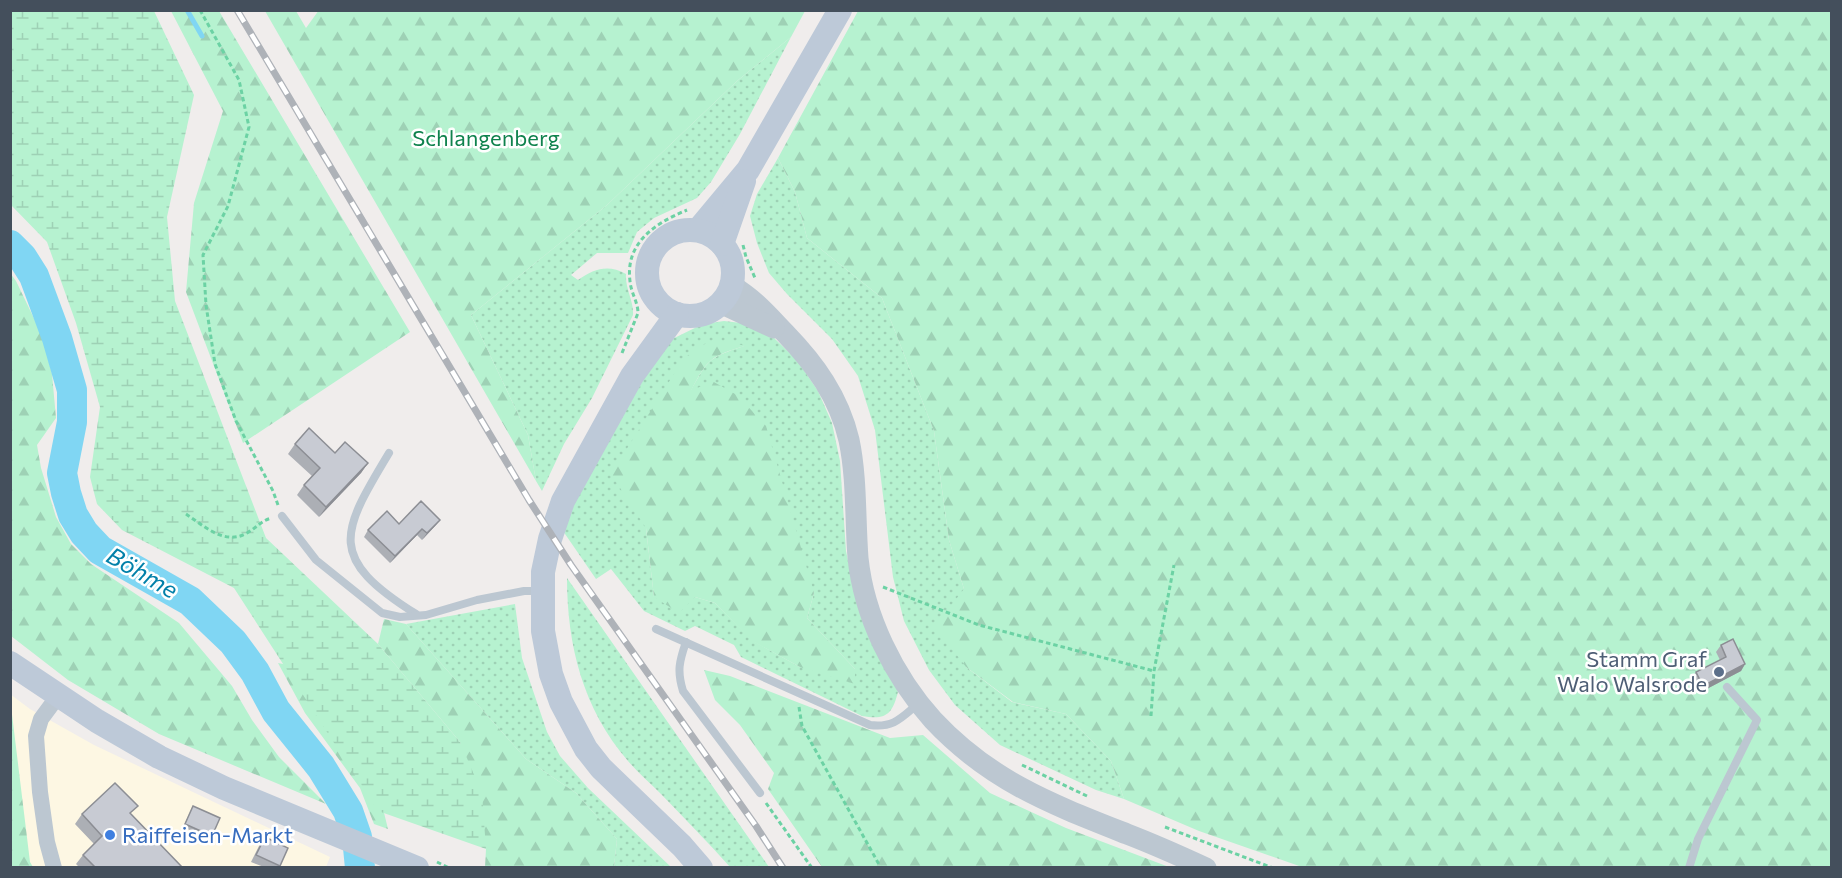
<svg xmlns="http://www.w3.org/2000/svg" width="1842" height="878" font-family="Commissioner,sans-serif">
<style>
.commercial{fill:#fdf7e3}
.grass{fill:url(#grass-dots);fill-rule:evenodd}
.forest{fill:url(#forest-firs)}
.wetland{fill:url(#wetland-marsh)}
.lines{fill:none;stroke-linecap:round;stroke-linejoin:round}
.stream{stroke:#80d6f3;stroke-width:5}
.river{stroke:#80d6f3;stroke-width:30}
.path{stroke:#6cd2a4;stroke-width:3;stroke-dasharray:4.5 3;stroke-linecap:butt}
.service{stroke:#bcc7d1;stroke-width:8}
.minor{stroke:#bcc7d1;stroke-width:16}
.tertiary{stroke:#bcc7d1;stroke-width:21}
.secondary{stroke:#bdc9d8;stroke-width:24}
.rail-casing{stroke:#aeb2b8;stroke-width:7}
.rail{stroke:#fff;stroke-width:4.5;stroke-dasharray:14;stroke-linecap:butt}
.wall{fill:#acafb5}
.shaded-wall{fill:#8c8e94}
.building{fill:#c8cbd3;stroke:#8c8e94;stroke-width:1.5}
.service-dot{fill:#5c6f8a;stroke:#fff;stroke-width:2}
.shop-dot{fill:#3f7fe0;stroke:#fff;stroke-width:2}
.labels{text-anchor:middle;stroke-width:5;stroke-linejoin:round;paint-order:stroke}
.park-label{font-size:22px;fill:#0f824d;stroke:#fff}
.service-label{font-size:22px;fill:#4e5e75;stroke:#fff;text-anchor:end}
.shop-label{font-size:22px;fill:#366cbe;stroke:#fff;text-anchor:start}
.water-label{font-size:24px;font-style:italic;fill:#0280a9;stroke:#fff}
</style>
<defs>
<pattern id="grass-dots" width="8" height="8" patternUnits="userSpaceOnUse" patternTransform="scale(1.5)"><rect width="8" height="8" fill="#b6f2d0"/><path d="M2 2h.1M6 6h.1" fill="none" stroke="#9ed1b5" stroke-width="1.8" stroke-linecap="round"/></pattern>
<pattern id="forest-firs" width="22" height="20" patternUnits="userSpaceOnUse" patternTransform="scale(1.5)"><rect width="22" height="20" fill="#b6f2d0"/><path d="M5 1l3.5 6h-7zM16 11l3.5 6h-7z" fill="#9ed1b5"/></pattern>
<pattern id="wetland-marsh" width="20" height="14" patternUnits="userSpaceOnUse" patternTransform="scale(1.5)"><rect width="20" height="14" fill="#b6f2d0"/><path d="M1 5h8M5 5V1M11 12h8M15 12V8" fill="none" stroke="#9ed1b5"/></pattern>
</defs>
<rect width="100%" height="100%" fill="#f0edec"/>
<polygon class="commercial" points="10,694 30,709 94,745 330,857 326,867 11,867"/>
<g class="grass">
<path d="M791 37 740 134 711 182 697 198 654 218 637 232 628 253H597L571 275 578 280C594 269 608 264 626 274 625 289 634 301 633 315L592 398 564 444 542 491 536 481 528 435 471 315 607 205 737 81Z"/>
<polygon points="778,158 795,192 807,238 882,298 934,431 949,540 964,589 966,667 1012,702 1066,714 1111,761 1124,799 1096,790 1000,745 955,705 929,670 904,621 893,577 875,430 858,376 832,339 787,294 769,273 757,243 750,216 757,194"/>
<path d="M724 321 750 324 774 338 797 360 818 391 832 423 840 461 846 551 852 579 898 692C892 715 886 720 862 716L741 657 734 645 695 626 685 631 644 611 611 569 596 579 563 531 577 496 664 343 703 324ZM705 344 744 346C707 358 708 360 690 392L814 593 807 618 855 669 800 667 755 642 715 603 695 597H654L646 528Z"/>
<path d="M567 578 769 867H730C708 842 684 818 661 794 650 783 638 773 628 761 583 709 567 645 567 578Z"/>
<polygon points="515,604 522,658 547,732 560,756 588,788 671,867 614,867 617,839 576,793 526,759 406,624"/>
</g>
<g class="forest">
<polygon points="319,10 805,11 791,37 737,81 607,205 471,315 528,435 536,481 265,11 296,11 306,28"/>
<polygon points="171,11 219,11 410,332 243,443 186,292 194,203 223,111"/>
<polygon points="858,11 1831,11 1831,867 1302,867 1199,831 1124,799 1111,761 1066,714 1013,702 966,667 935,626 964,589 949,540 934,431 882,298 807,238 795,192 778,158"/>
<polygon points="10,273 16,281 42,335 52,374 56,418 37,445 41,468 56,517 71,544 91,564 179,623 232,686 252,720 279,757 326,804 159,734 68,680 11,636"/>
<path d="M727 341 745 346C711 356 707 359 691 391L712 381 737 395 766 426 814 593 807 618 855 669V684L800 667 754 642 715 603 695 597 679 613 654 597 646 528 611 474 684 358 705 344Z"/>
<polygon points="384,619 406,624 526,759 576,793 617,839 614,867 485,867 486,849 460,742 378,644"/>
<polygon points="278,663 299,667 359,711 388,829 374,824 360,788 305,713"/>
<polygon points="704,670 730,676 890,738 923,735 990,793 1066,828 1169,867 822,867 768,789 774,773 740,725 715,700"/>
<polygon points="10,698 30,862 33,867 11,867"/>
</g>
<polygon class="wetland" points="154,11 194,95 167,217 175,301 266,538 378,644 460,742 482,793 486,849 378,811 234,588 122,530 97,504 90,477 100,407 76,323 47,242 11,205 11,11"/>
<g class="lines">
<polyline class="stream" points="187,10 202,36"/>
<polyline class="river" points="10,245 22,257 34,276 57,338 72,390 72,422 62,473 66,493 73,515 84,533 100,550 190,601 233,642 255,672 276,711 321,767 348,811 357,837 360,868"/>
<g class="path">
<polyline points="200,10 239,80 249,127 228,206 203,255 206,305 215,364 236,421 273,491 278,505"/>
<polyline points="743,245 746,257 755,278"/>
<path d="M622 353 638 313C638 302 631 293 630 281 625 242 656 223 687 210"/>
<path d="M186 514C204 526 225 546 247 533 256 528 262 520 272 518"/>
<polyline points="883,587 979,625 1154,671"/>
<polyline points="799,707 802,726 881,868"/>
<polyline points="1151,716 1154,671 1174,565"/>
<polyline points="1022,765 1087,796"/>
<polyline points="766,803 812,868"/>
<polyline points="1165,827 1273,868"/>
<polyline points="437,862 449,868"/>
</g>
<g class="service">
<path d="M389 453C340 534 327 558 416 614"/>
<polyline points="282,516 316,560 382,613 400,617 426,615 477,600 524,591 542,591"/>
<path d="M656 629 870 725C894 728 901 718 919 703"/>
<path d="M686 642C679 662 677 671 683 691L760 793"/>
<polyline points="1689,868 1698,839 1757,720 1727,687"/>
</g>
<polyline class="minor" points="54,868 47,842 40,792 36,736 41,719 58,696"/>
<g class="tertiary">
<path d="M731 285C755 300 765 312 785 333 815 364 839 397 849 440 857 478 855 519 858 558 864 616 894 677 933 720 990 781 1051 804 1127 834 1153 844 1180 856 1206 868"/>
<polyline points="720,303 774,328"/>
</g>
<g class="secondary">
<polyline points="698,230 748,170 840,10"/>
<circle cx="690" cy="273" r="43"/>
<polyline points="722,244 744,181"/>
<polyline points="677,314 632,376 563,501 550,539 543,572 543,631 551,674 561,702 586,749 601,768 682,846 701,868"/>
<polyline points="10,663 97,721 159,757 224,788 417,868"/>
</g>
<defs>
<polyline id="rail" points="237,10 529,500 571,565 756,826 783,868"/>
</defs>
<use href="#rail" class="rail-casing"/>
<use href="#rail" class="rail"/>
</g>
<g class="wall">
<polygon points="295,444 335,453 368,463 361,473 319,517 297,495 304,485 312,476 288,454"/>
<polygon points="440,520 435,526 422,540 417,535 390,563 364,537 368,530 399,524"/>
<polygon points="1721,645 1745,664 1741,671 1699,693 1691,679 1696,672 1720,660 1716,652"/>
<polygon points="193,806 212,836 210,839 183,827"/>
<polygon points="82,814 132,815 182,867 79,867 76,864 83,855 94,844 75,824"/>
<polygon points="265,837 288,848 279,867 264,867 251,862 260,844"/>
</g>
<g class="shaded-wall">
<polygon points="368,463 361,473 319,517 326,507"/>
<polygon points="440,520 435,526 422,540 427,533"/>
<polygon points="422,529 417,535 390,563 395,556"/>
<polygon points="1745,664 1741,671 1699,693 1703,686"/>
</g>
<g class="building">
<polygon points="309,428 335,453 345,442 368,463 326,507 304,485 320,468 295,444"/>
<polygon points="421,501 440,520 427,533 422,529 395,556 368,530 387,511 399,524"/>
<polygon points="1733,639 1745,664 1703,686 1696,672 1726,657 1721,645"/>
<polygon points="115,783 138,806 130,813 182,867 95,867 83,855 102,836 82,814"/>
<polygon points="193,806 220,818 212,836 185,824"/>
<polygon points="265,837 288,848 280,866 256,855"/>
</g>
<circle class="service-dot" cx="1719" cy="672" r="6"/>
<circle class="shop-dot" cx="110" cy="835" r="6"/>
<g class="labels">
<g class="park-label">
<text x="486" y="146">Schlangenberg</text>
</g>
<g class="service-label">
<text x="1707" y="667">Stamm Graf<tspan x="1707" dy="25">Walo Walsrode</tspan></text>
</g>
<g class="shop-label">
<text x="122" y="843">Raiffeisen-Markt</text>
</g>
<g class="water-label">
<text transform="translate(142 573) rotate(30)" y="8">Böhme</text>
</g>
</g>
<rect width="1842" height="878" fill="none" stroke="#444f5c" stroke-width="24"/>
</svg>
